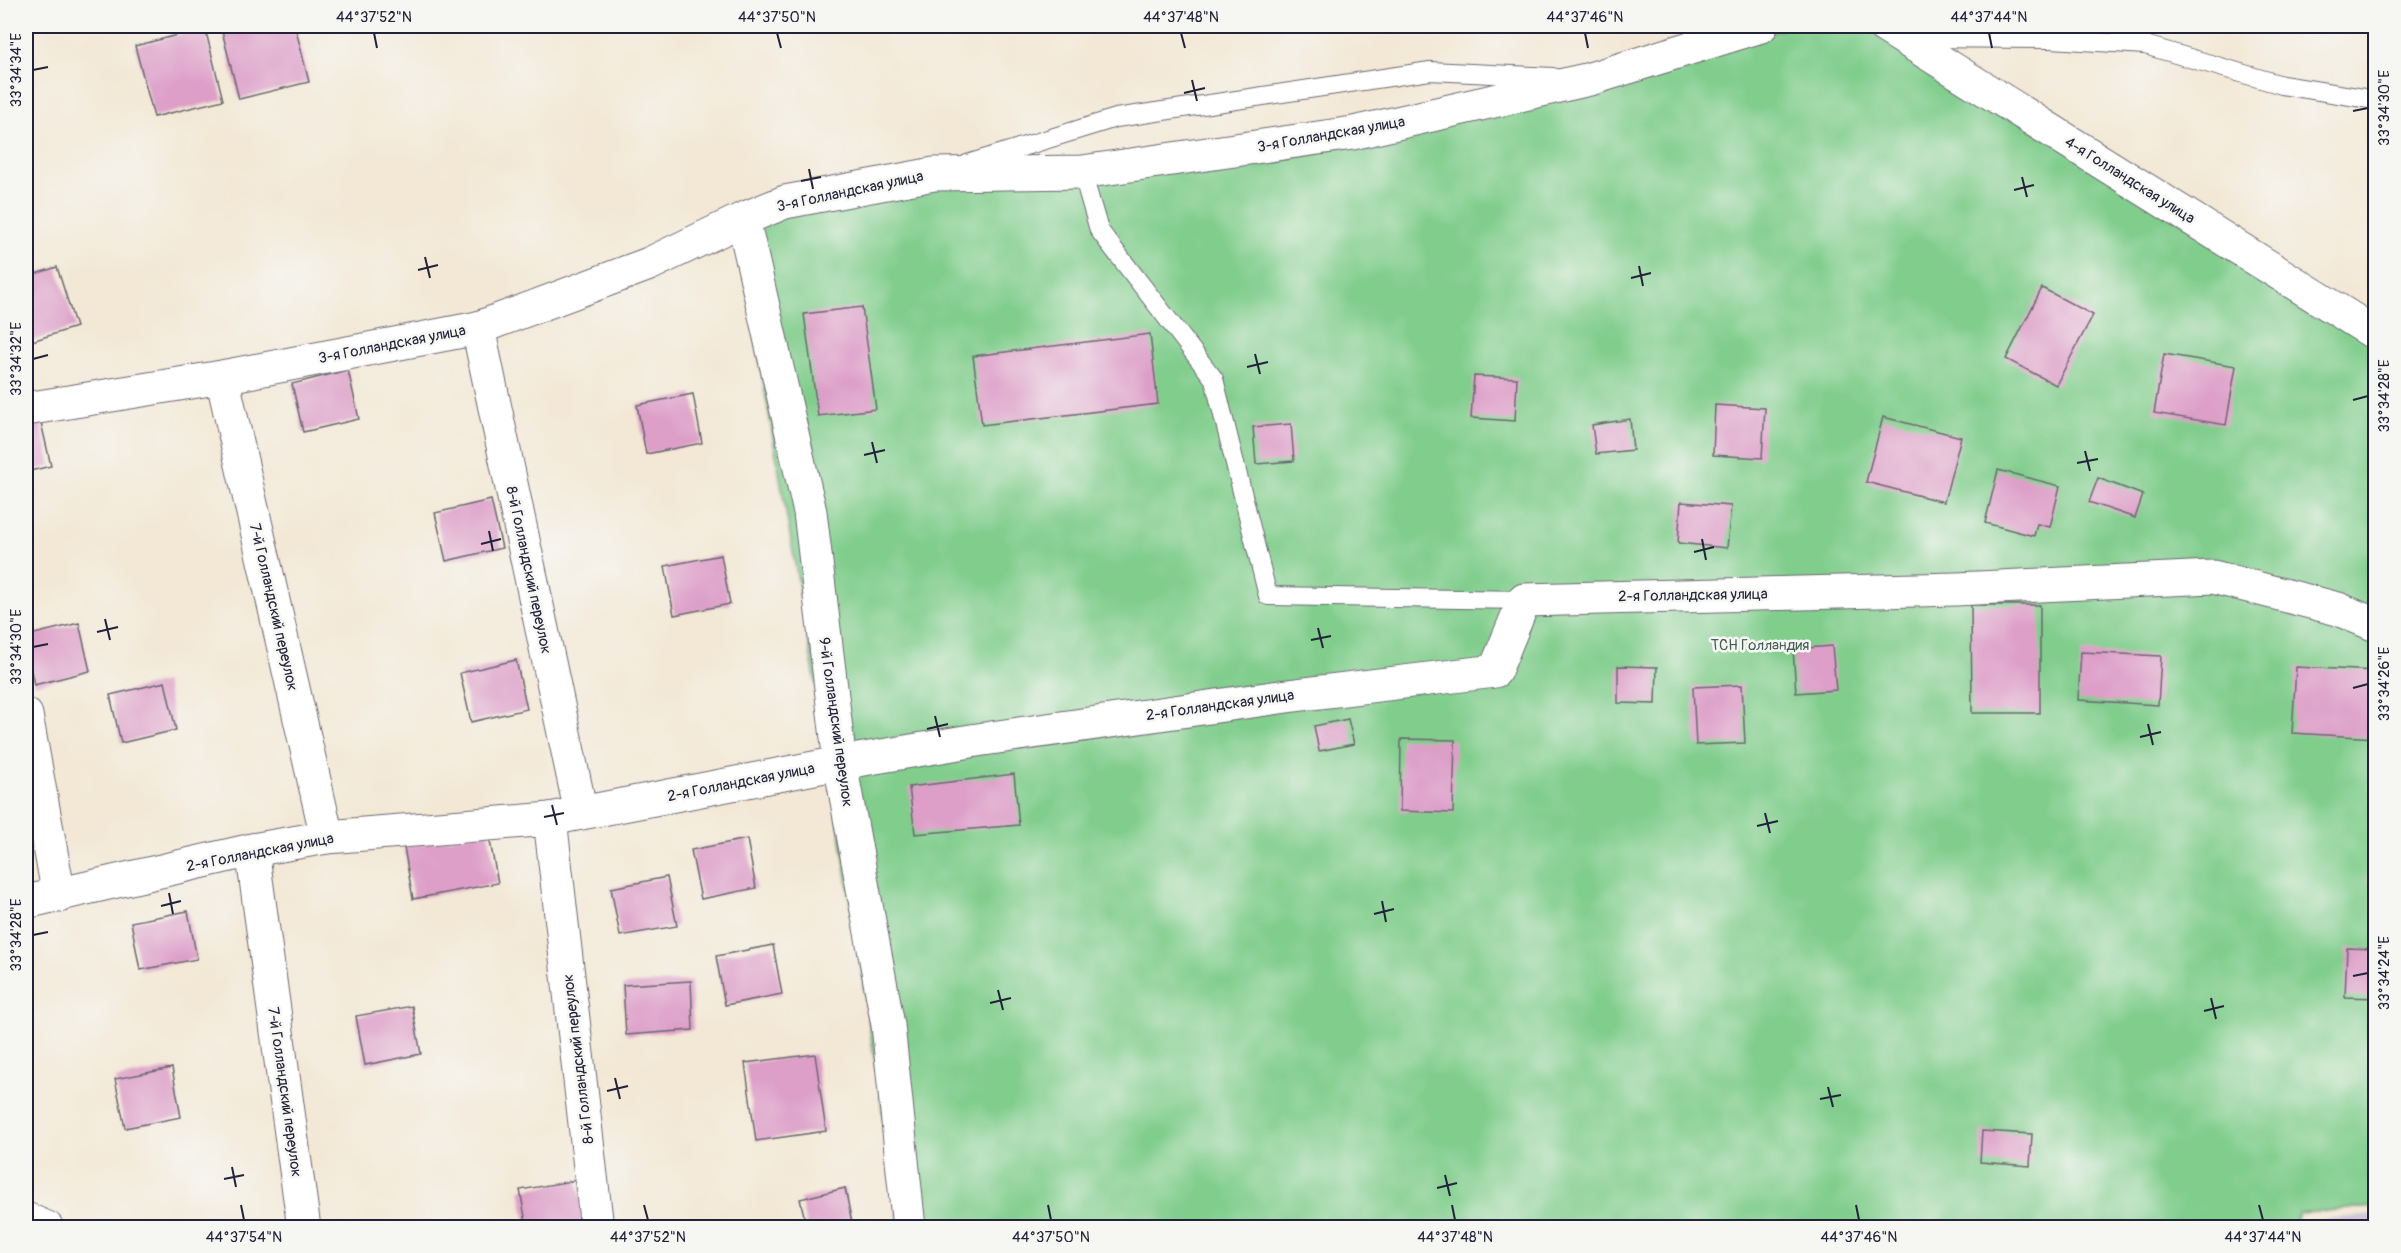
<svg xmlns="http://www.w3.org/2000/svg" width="2401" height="1253" font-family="Pangolin,sans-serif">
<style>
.industrial{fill:#ccbfd4}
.green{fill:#80cd8c;stroke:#517864;stroke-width:1.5}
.building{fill:#dd9ec8}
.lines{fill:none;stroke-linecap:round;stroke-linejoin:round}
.service-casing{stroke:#6b6771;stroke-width:20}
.minor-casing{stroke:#6b6771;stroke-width:35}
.service{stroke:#fff;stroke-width:18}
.minor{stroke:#fff;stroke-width:33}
.ticks{fill:none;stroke:#22223b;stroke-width:2}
.labels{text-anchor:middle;stroke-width:5;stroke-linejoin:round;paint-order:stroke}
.street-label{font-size:15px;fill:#22223b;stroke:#f6f6f2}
.park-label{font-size:15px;fill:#435e57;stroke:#f6f6f2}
.neatline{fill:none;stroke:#22223b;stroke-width:2}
.ticks-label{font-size:15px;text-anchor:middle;fill:#22223b}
</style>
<rect width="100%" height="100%" fill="#f6f6f2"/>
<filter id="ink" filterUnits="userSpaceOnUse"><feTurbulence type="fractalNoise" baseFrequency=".0167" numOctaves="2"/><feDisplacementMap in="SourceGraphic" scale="12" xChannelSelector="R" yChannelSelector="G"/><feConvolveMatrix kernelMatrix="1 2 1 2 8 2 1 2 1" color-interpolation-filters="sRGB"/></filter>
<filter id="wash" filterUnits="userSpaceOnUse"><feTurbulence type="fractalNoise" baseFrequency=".008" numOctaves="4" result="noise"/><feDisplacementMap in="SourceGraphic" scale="24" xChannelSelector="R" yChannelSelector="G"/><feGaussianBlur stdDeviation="1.35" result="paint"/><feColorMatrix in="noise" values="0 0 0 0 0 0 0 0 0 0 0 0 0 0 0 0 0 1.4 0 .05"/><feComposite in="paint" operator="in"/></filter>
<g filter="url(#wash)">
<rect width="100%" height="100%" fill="#f3e8d5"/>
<polygon class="industrial" points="2375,1215 2375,1227 2297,1227 2300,1221"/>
<polygon class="green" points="1793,26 1868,26 2375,343 2375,1207 2299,1213 2293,1228 900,1227 828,754 737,230 787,210 1594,87"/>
<g id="blocks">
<g class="building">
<polygon points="229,26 295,26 309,82 239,99 221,27"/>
<polygon points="205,28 223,100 154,117 135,46"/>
<polygon points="57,267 76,327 26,343 26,277"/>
<polygon points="2042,288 2093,315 2056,385 2006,359"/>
<polygon points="862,307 876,409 818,416 804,314"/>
<polygon points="1150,334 1158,404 982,425 973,356"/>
<polygon points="2164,354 2236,366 2226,425 2154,413"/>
<polygon points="348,370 359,419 303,432 292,384"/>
<polygon points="1474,376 1517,378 1515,421 1471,418"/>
<polygon points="693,394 702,443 646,454 637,405"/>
<polygon points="1715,405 1765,408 1762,458 1713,455"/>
<polygon points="1883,417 1961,437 1944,502 1866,482"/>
<polygon points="40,418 51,466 26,472 26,421"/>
<polygon points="1630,419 1633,450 1596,454 1592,425"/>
<polygon points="1291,424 1294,461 1256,464 1253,427"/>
<polygon points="1998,470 2060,486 2050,527 2037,524 2034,536 1985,523"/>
<polygon points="2098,478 2143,495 2135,518 2089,502"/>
<polygon points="491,500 502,548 446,561 435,513"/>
<polygon points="1681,502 1731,506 1727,548 1678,543"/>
<polygon points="721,555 730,604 674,615 665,566"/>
<polygon points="1971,605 2040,605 2040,713 1972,713"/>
<polygon points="79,623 90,671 34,685 26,646 26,636"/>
<polygon points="1832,646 1836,690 1796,693 1793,649"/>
<polygon points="2081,652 2161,656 2158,705 2078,700"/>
<polygon points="516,660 527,709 471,722 460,673"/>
<polygon points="1618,666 1657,667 1656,704 1618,703"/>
<polygon points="2296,667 2376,671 2376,738 2292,733"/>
<polygon points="165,682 176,730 121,743 110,695"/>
<polygon points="1742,685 1745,743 1696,745 1693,687"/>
<polygon points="1348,719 1354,744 1319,751 1314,726"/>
<polygon points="1401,739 1455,740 1453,813 1400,811"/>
<polygon points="1014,774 1019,825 915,834 909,787"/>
<polygon points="2374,824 2376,881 2368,882"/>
<polygon points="488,831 498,883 413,899 404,847"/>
<polygon points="747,839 756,888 701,899 691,850"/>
<polygon points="667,877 677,926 620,936 611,888"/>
<polygon points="188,911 197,959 140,970 131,922"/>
<polygon points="773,945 782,994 725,1005 716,956"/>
<polygon points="2347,948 2376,949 2376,998 2345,997"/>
<polygon points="691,981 693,1030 626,1035 623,985"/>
<polygon points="412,1006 421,1054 365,1065 356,1016"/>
<polygon points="815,1054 826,1131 756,1141 745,1063"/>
<polygon points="172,1068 181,1117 125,1128 115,1079"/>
<polygon points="1982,1131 2032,1134 2030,1166 1980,1162"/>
<polygon points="577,1180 589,1228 527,1228 520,1190"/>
<polygon points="845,1188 853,1228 807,1228 800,1199"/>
</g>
</g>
</g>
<g filter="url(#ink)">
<use href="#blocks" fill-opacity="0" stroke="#6b6771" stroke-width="1.5"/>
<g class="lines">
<defs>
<g id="service">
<polyline points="1913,38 2052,39 2145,45 2282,85 2376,100"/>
<polyline points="967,164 1116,118 1430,71 1553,77"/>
<polyline points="1082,172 1099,230 1214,379 1268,596 1524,600"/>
</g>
<g id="minor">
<polyline points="1884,26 2376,334"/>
<polyline points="743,219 810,512 840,763 888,1025 909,1228"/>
<polyline points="478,328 581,813"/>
<polyline points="222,377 327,837"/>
<polyline points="26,409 222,377 478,328 649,264 743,219 785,202 934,174 1082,172 1353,133 1590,79 1761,26"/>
<polyline points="26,715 59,896"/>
<polyline points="550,819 597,1228"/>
<polyline points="252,850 304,1228"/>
<polyline points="26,902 252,850 327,837 550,819 840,763 977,740 1287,696 1495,671 1524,600 1956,589 2213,577 2338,609 2376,625"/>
<polyline points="26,1219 47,1228"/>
</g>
</defs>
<use href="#service" class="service-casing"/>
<use href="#minor" class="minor-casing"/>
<use href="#service" class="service"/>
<use href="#minor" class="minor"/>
</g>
</g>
<path class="ticks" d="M374 33 377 48M777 33 781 48M1181 33 1185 48M1585 33 1588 48M1989 33 1992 48M33 70 48 67M1192 80 1197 101M1184 93 1205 88M2353 111 2368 108M809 169 813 189M2022 177 2027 197M801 181 821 177M2014 190 2034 185M425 257 430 278M1639 266 1643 286M418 270 438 265M1631 278 1651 273M1255 354 1260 374M33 359 48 355M1247 367 1268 362M2353 400 2368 396M872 442 877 463M2085 451 2090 471M864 455 885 450M2077 463 2098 459M489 531 493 551M1702 539 1706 560M481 544 501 539M1694 552 1714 547M105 619 110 640M1318 628 1323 648M97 632 118 627M1311 640 1331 636M33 647 48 644M2353 688 2368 684M935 716 940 737M2148 724 2153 745M927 729 948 724M2140 737 2161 732M552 805 557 825M1765 813 1770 833M544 817 564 813M1757 826 1778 821M169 893 173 914M1382 901 1386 922M161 906 181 901M1374 914 1394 909M33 935 48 932M2353 976 2368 973M998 990 1003 1010M2211 998 2216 1019M990 1003 1011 998M2204 1011 2224 1006M615 1078 620 1099M1828 1087 1833 1107M607 1091 628 1086M1820 1099 1841 1095M232 1167 236 1187M1445 1175 1450 1196M224 1179 244 1175M1437 1188 1457 1183M241 1205 244 1220M644 1205 648 1220M1048 1205 1051 1220M1452 1205 1455 1220M1856 1205 1859 1220M2259 1205 2263 1220"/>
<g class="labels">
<g class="street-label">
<text transform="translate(1331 134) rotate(-10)" y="5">3-я Голландская улица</text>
<text transform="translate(2130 180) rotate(32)" y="5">4-я Голландская улица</text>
<text transform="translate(850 191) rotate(-12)" y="5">3-я Голландская улица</text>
<text transform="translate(392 344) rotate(-11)" y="5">3-я Голландская улица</text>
<text transform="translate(529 570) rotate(78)" y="5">8-й Голландский переулок</text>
<text transform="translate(1693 595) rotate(-1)" y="5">2-я Голландская улица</text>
<text transform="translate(274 607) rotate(77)" y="5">7-й Голландский переулок</text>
<text transform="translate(1220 705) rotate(-8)" y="5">2-я Голландская улица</text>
<text transform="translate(836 722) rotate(82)" y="5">9-й Голландский переулок</text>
<text transform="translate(741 782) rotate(-11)" y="5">2-я Голландская улица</text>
<text transform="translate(260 852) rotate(-11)" y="5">2-я Голландская улица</text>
<text transform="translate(578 1059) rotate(-97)" y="5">8-й Голландский переулок</text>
<text transform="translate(285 1092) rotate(82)" y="5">7-й Голландский переулок</text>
</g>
<g class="park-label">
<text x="1760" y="650">ТСН Голландия</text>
</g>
</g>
<rect width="2401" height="1253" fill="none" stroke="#f6f6f2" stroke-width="66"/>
<rect x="33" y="33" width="2335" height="1187" class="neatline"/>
<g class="ticks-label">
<text x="374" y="22">44°37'52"N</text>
<text x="777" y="22">44°37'50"N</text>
<text x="1181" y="22">44°37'48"N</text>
<text x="1585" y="22">44°37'46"N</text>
<text x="1989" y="22">44°37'44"N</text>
<text transform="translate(16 70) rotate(-90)" y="5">33°34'34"E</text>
<text transform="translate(2384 108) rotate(-90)" y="5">33°34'30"E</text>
<text transform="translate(16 359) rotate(-90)" y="5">33°34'32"E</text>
<text transform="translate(2384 396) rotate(-90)" y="5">33°34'28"E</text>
<text transform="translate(16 647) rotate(-90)" y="5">33°34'30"E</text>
<text transform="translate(2384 684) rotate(-90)" y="5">33°34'26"E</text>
<text transform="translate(16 935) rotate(-90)" y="5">33°34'28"E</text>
<text transform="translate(2384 973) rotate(-90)" y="5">33°34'24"E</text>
<text x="244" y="1242">44°37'54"N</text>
<text x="648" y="1242">44°37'52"N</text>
<text x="1051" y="1242">44°37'50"N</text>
<text x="1455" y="1242">44°37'48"N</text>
<text x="1859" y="1242">44°37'46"N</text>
<text x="2263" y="1242">44°37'44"N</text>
</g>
</svg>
